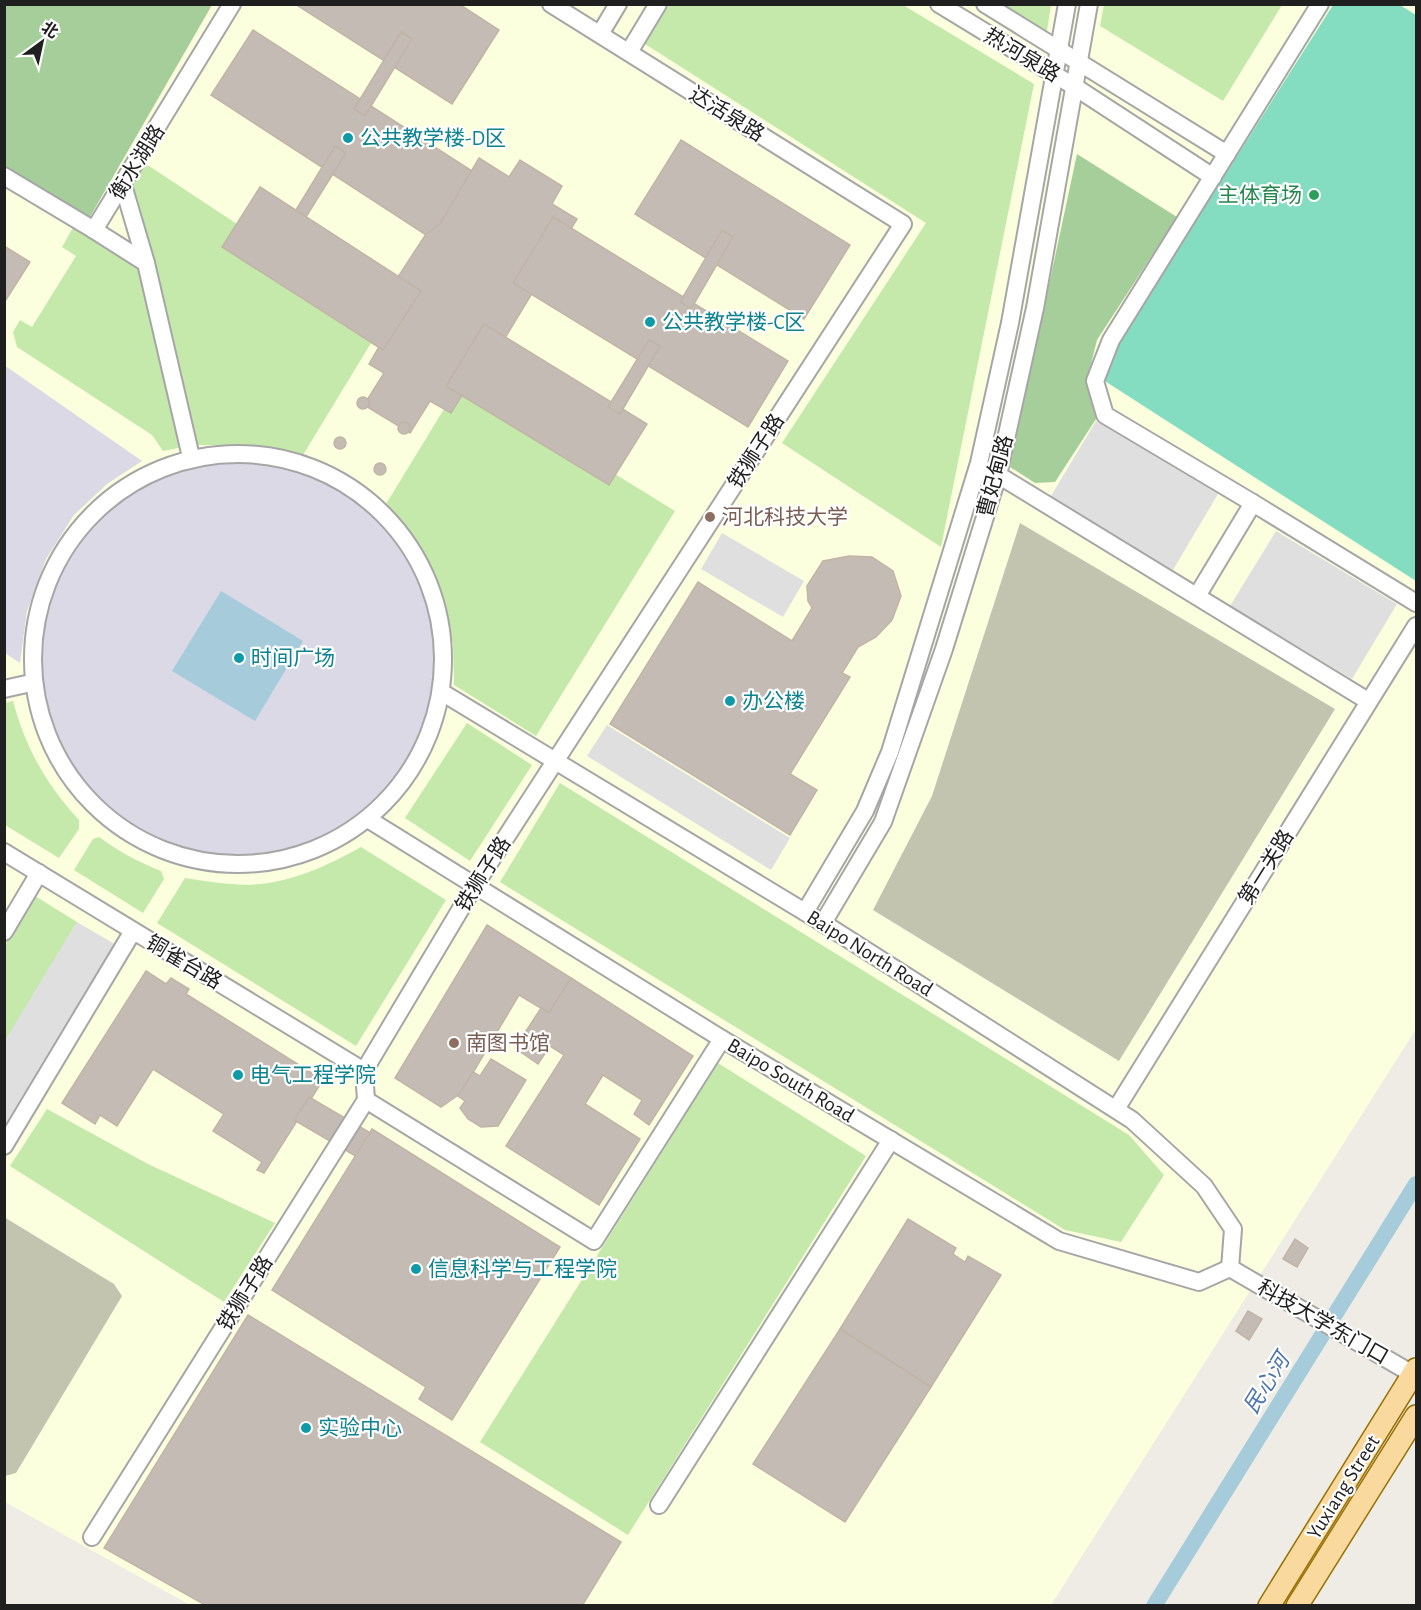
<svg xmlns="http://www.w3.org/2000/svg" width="1421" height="1610" font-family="'Alegreya Sans','Noto Sans SC',sans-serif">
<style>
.education{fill:#fcffde}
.construction{fill:#c2c4b0}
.grass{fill:#c5e9ab}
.forest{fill:#a6ce9a}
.pitch{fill:#84ddc1}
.parking{fill:#dfdfdf}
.plaza{fill:#dad9e5}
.water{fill:#a6ccdc}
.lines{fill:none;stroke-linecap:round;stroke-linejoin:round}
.canal{stroke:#a6ccdc;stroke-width:16}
.building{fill:#c4bcb4;stroke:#c1b4a7;stroke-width:1.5}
.minor-casing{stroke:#a6a6a6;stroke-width:20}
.major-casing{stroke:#977002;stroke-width:24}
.minor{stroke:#fff;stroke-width:16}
.major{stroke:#fad99f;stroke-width:21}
.culture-dot{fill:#0f9aa8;stroke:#fff;stroke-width:2}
.leisure-dot{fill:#2e9e5b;stroke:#fff;stroke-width:2}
.education-dot{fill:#8d6e63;stroke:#fff;stroke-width:2}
.labels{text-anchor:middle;stroke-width:4.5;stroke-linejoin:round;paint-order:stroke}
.street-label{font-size:21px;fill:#1f1f1f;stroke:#fff}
.culture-label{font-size:21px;fill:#0d838f;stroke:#fff;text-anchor:start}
.leisure-label{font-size:21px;fill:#27864d;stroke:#fff;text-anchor:end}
.education-label{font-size:21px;fill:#785e54;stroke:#fff;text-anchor:start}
.water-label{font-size:22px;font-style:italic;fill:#4c76ad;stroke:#fff}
</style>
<rect width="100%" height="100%" fill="#efece5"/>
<polygon class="education" points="5,5 1416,5 1416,1029 1051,1605 190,1605 5,1502"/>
<g class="construction">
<polygon points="1020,523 1335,709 1119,1061 873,910 932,796"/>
<polygon points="4,1217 114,1284 122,1296 16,1473 5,1476"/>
</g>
<g class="grass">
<polygon points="669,5 903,5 1034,84 941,547 782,443 926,223 645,44"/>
<polygon points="1002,5 1051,5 1047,31"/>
<polygon points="1104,5 1104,4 1282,5 1223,101 1100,26"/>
<polygon points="143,162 237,224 222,247 371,343 303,455 252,445 197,445 130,182"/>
<polygon points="75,224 142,264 183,447 163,451 152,435 17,347 13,332 20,320 32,327 76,256 62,247"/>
<polygon points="462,395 608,485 615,474 675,511 536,736 454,685 453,644 443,597 420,550 383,509 444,409"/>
<path d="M13 701C26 749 46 784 79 820V829L59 858 5 825V703Z"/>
<polygon points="467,723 532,765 470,861 405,818"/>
<polygon points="560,783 1129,1135 1164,1175 1121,1242 1065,1230 500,882"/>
<path d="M99 837C118 851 138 862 161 871L164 879 143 913 74 870 93 839Z"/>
<path d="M361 847 446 900 356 1046 157 923 185 878C200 880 216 883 231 884 277 889 322 869 361 847Z"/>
<polygon points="35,896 77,922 5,1042 4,947"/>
<polygon points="718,1063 866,1156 628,1535 480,1442"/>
<polygon points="47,1109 148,1164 275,1223 224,1302 10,1166"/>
</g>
<g class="forest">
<polygon points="4,5 212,5 87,222 5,171"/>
<polygon points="1077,154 1177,217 1097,340 1087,380 1098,416 1055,482 1035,483 1010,467"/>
</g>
<polygon class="pitch" points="1333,5 1400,5 1416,15 1416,581 1097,376"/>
<g class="parking">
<polygon points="1096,421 1218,494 1173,570 1051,496"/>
<polygon points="1276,531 1397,604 1352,679 1230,606"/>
<polygon points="722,533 804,581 783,617 701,569"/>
<polygon points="607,725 790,838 771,870 587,756"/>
<polygon points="77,922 118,946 7,1130 4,1128 4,1042"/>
</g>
<g class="plaza">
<polygon points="4,365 142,461 107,484 74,515 46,559 27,611 20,663 5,653"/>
<circle cx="238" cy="659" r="196"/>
</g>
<polygon class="water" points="221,591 303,641 255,721 172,671"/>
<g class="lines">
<polyline class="canal" points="1154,1606 1416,1184"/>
</g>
<g class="building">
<polygon points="295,4 459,4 499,30 452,104"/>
<polygon points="253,30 486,180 443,246 211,95"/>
<polygon points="401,32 412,39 365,116 354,109"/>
<polygon points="681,140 850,245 804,319 635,214"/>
<polygon points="335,146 346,153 301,225 291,218"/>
<polygon points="479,158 509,177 520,160 562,186 552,204 577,219 505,338 462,395 451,413 430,401 410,433 364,405 384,373 369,364 379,347 360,335 426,234 440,224"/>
<polygon points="260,187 421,291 383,350 222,247"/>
<polygon points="553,217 788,361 748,427 513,283"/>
<polygon points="722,230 733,237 691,309 680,302"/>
<polygon points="4,246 30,262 4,303"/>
<polygon points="484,324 647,424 609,485 446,386"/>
<polygon points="649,340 660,346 620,414 608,407"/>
<circle cx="363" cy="403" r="6"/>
<circle cx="404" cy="428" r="6"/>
<circle cx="340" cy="443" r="6"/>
<circle cx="380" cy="469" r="6"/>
<polygon points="849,556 872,557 893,571 901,596 892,620 876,637 858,647 842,673 850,677 790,774 817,790 790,835 610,724 698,582 792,641 812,608 808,601 807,586 823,561"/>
<polygon points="487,925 571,978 549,1013 519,995 461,1093 441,1107 395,1078"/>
<polygon points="146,971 166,984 171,978 189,989 186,994 323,1080 264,1173 257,1170 262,1162 213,1131 224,1114 153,1069 117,1126 100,1115 95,1124 62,1103"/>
<polygon points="571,978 693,1056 649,1125 634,1114 642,1100 603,1075 585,1104 640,1139 599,1205 506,1146 564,1055 550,1046 538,1064 515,1048 541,1008 549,1013"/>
<polygon points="491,1059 526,1080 498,1126 481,1127 468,1119 460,1108 465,1101 458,1096 473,1072 480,1076"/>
<polygon points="309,1097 379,1138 364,1161 294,1120"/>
<polygon points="372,1129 560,1247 452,1420 419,1399 426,1387 272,1290"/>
<polygon points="908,1219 956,1248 953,1254 965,1262 968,1256 1001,1275 931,1387 840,1329"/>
<polygon points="1295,1239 1308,1248 1297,1267 1283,1259"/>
<polygon points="1248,1311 1262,1319 1249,1340 1236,1331"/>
<polygon points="248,1315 621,1542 582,1606 207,1606 104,1548"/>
<polygon points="840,1329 931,1387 845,1522 753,1464"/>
</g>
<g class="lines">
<defs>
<g id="minor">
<polyline points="939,4 1075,87 1213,177"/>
<polyline points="985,4 1227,154"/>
<polyline points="1320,4 1111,340 1095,381 1105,415 1253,503 1416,603"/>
<polyline points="600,34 618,4"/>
<polyline points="629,52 658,4"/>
<polyline points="4,176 94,230 232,4"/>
<polyline points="123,185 146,263"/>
<polyline points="94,230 146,263 191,457"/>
<circle cx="238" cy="659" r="205"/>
<polyline points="990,470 1368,701"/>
<polyline points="1197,596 1253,503"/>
<polyline points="4,689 31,683"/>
<polyline points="443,693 823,923 1132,1120 1204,1186 1233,1229 1230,1268"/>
<polyline points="371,821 722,1039 1059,1241 1199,1282 1230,1268"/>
<polyline points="4,852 364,1071"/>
<polyline points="805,912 865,811 890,752 979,463 1010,323 1067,4"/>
<polyline points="823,923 883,822 944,649 998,475 1035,308 1089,4"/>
<polyline points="4,932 39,873"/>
<polyline points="366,1100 594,1241 722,1039"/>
<polyline points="1116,1109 1416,626"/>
<polyline points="4,1146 133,931"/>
<polyline points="1230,1268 1416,1376"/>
<polyline points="659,1505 891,1140"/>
<polyline points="92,1537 366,1100 364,1071 475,885 903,224 551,4"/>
</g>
<g id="major">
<polyline points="1269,1606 1416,1369"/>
<polyline points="1297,1606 1416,1416"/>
</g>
</defs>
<use href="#minor" class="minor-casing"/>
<use href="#major" class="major-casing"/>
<use href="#minor" class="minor"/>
<use href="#major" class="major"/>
</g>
<g class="culture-dot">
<circle cx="348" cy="138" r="6"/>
<circle cx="650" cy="322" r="6"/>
<circle cx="239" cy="658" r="6"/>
<circle cx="730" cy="701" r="6"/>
<circle cx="238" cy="1075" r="6"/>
<circle cx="416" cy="1269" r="6"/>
<circle cx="306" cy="1428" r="6"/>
</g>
<circle class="leisure-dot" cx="1314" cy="195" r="6"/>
<g class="education-dot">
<circle cx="710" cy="517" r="6"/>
<circle cx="454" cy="1043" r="6"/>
</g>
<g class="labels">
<g class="street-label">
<text transform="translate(1022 55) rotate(31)" y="7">热河泉路</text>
<text transform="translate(727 114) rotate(32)" y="7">达活泉路</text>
<text transform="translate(137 162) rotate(-58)" y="7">衡水湖路</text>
<text transform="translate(756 451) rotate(-57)" y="7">铁狮子路</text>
<text transform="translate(995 476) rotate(-75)" y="7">曹妃甸路</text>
<text transform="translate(1266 867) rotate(-58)" y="7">第一关路</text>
<text transform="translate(483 874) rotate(-58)" y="7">铁狮子路</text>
<text transform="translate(870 953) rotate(32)" y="7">Baipo North Road</text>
<text transform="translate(184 962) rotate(31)" y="7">铜雀台路</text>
<text transform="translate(791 1080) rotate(31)" y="7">Baipo South Road</text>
<text transform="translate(245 1293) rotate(-58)" y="7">铁狮子路</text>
<text transform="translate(1323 1322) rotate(30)" y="7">科技大学东门口</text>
<text transform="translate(1343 1487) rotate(-58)" y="7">Yuxiang Street</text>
</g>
<g class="culture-label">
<text x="360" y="145">公共教学楼-D区</text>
<text x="662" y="329">公共教学楼-C区</text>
<text x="251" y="665">时间广场</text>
<text x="742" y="708">办公楼</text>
<text x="250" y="1082">电气工程学院</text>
<text x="428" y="1276">信息科学与工程学院</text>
<text x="318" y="1435">实验中心</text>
</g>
<g class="leisure-label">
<text x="1302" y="202">主体育场</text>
</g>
<g class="education-label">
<text x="722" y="524">河北科技大学</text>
<text x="466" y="1050">南图书馆</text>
</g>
<g class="water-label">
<text transform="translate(1266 1383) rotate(-58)" y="8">民心河</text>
</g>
</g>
<rect width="1421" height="1610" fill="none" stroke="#1f1f1f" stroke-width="12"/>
<g transform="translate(42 42) rotate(33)" stroke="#ffffff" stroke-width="4.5" paint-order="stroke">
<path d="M0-4.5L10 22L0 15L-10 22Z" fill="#1f1f1f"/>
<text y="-9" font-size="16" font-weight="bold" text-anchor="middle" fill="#1f1f1f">北</text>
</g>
</svg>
